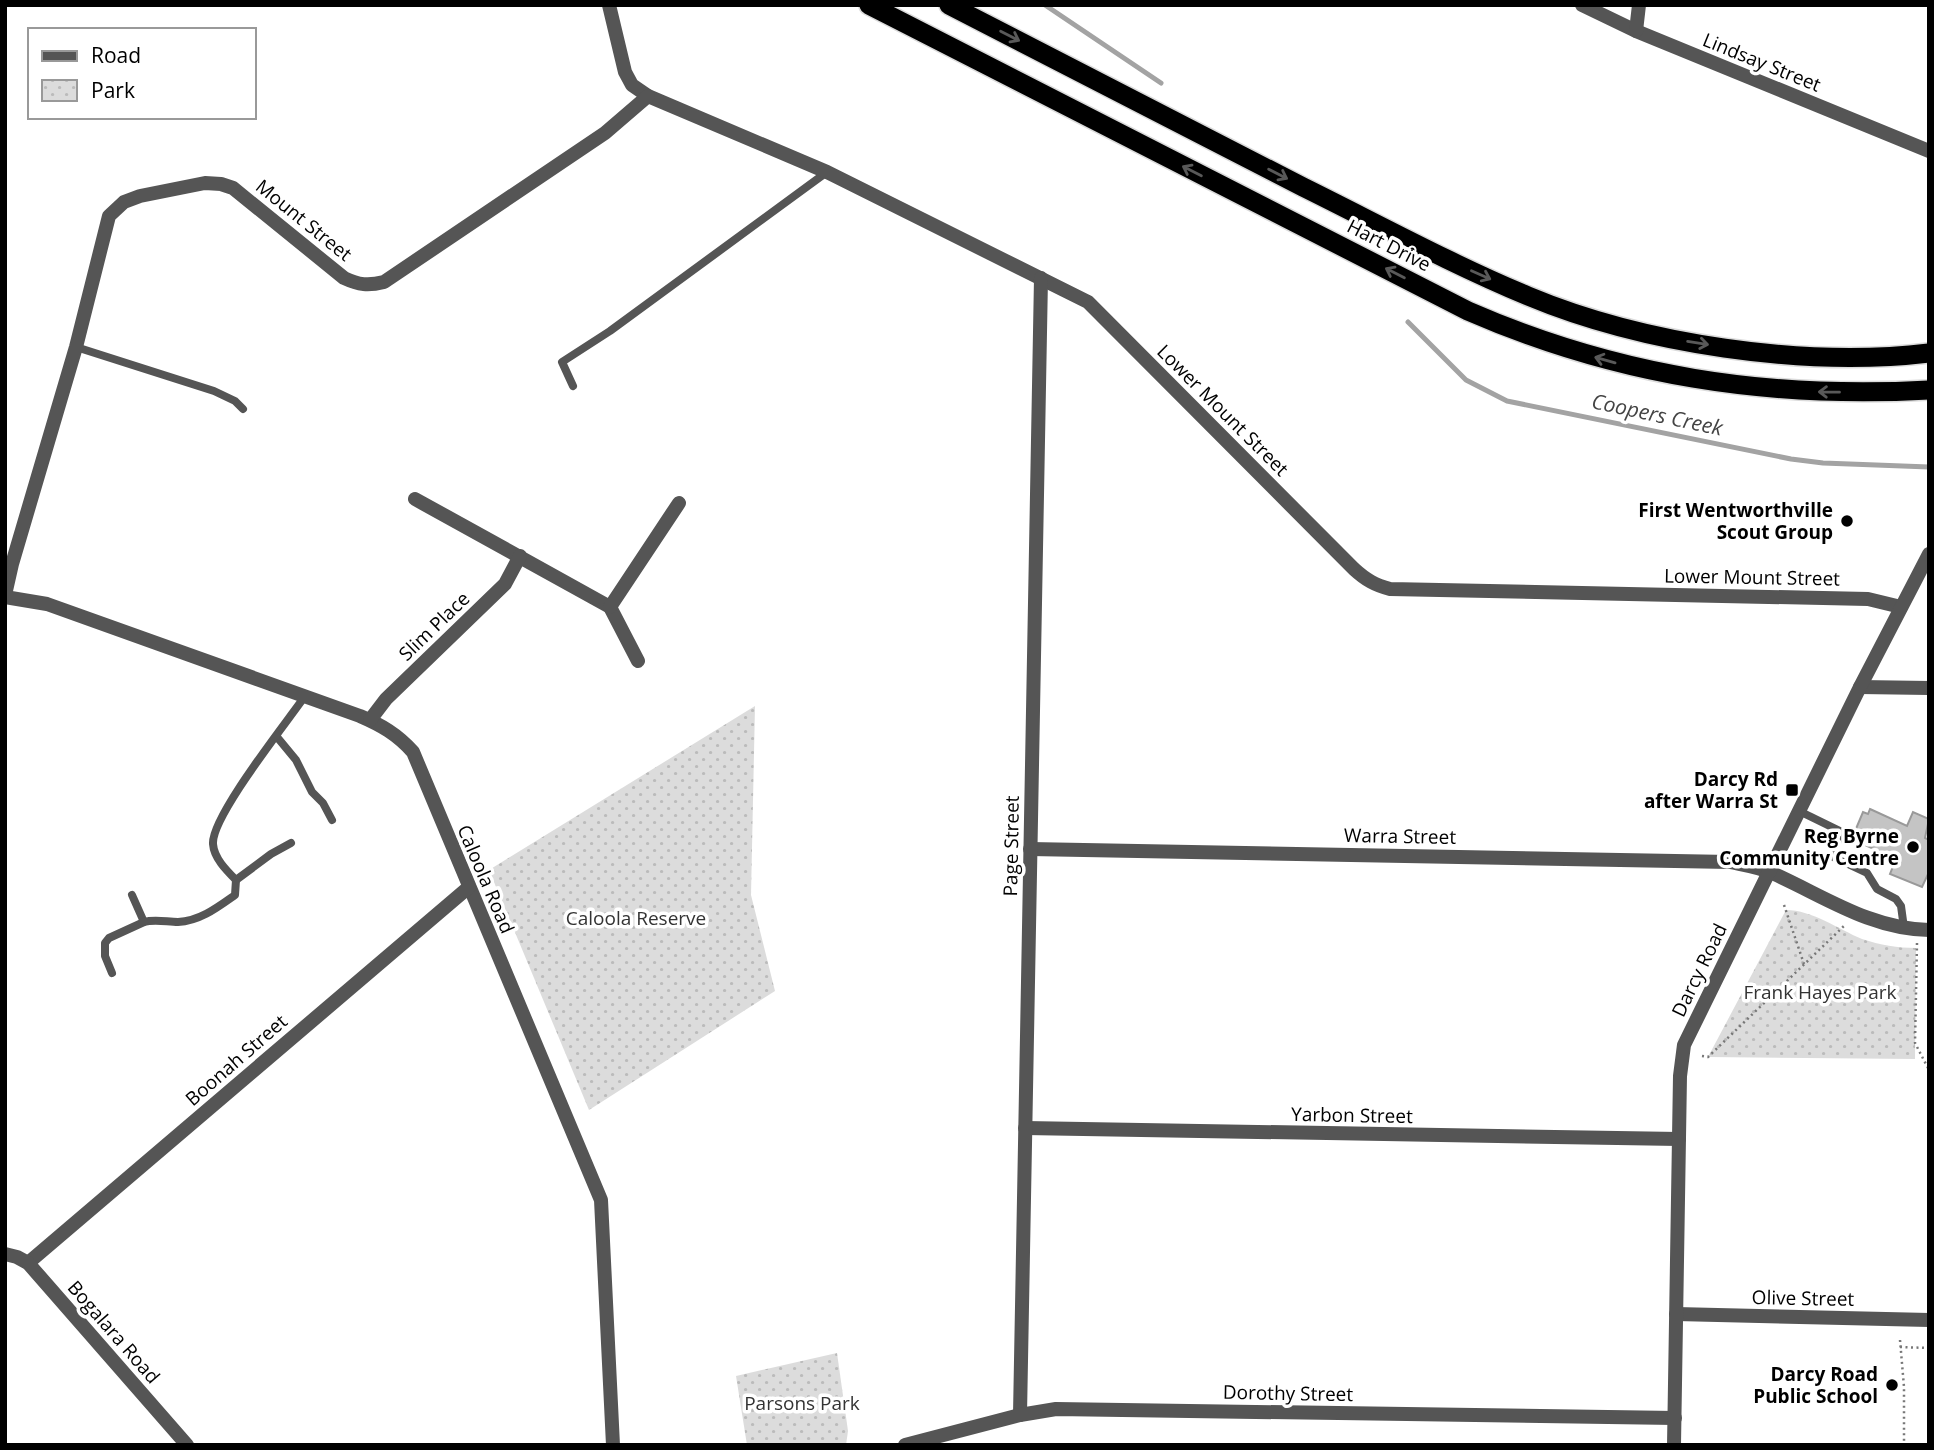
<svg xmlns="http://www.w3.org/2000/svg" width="1934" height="1450" font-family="'Open Sans',sans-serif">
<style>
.park{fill:url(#park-dots)}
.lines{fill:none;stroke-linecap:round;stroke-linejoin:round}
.stream{stroke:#a3a3a3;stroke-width:5}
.building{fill:#c4c4c4;stroke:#999;stroke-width:2}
.trunk-casing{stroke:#dbdbdb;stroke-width:22}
.path{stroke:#777;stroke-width:2.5;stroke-dasharray:2 3.5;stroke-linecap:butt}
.service{stroke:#555;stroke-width:8}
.minor{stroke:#555;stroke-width:14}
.tertiary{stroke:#555;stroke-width:14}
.trunk{stroke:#000;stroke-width:19}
.oneway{stroke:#595959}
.poi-dot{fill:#000;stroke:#fff;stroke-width:2.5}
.labels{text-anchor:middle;stroke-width:7;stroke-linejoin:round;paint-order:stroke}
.street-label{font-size:19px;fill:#000;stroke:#fff}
.poi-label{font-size:19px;font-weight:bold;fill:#000;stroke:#fff;text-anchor:end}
.park-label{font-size:19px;fill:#333;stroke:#fff}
.water-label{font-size:21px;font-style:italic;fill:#444;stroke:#fff}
</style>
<defs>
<pattern id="park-dots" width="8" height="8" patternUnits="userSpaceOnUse" patternTransform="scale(1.75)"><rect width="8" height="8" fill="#dcdcdc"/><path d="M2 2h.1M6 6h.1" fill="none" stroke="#bbb" stroke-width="1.8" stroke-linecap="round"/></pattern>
</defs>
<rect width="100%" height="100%" fill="#fff"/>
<g class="park">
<polygon points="755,706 751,895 775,991 589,1110 489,870"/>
<path d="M1786 910C1812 910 1838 929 1862 939 1880 945 1898 948 1916 948L1915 1059 1708 1057Z"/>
<polygon points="837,1353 848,1431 846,1445 747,1445 736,1376"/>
</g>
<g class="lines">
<g class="stream">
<polyline points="1045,5 1161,83"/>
<polyline points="1408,322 1466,380 1507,401 1791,459 1823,463 1929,467"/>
</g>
</g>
<polygon class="building" points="1870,809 1907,826 1913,812 1929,819 1925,838 1929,840 1929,872 1922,887 1890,874 1896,859 1856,841 1859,833 1855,831 1863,812 1868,814"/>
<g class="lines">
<defs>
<g id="trunk">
<path d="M869 5 1468 311C1617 376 1767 399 1929 390"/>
<path d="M949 5C1068 65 1185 127 1303 187 1378 224 1451 264 1528 296 1643 344 1804 368 1929 353"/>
</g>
</defs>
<use href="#trunk" class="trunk-casing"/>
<g class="path">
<polyline points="1784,905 1804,964"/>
<polyline points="1917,943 1915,1043 1929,1070"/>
<polyline points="1702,1056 1708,1057 1845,925"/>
<polyline points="1900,1340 1904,1387 1904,1445"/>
<polyline points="1900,1347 1929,1348"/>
</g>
<g class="service">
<polyline points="76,347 214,391 235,401 243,409"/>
<polyline points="573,386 562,362 610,331 827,172"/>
<polyline points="277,737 296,760 312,792 323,803 332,820"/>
<polyline points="1799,811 1842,832 1831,856 1867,873 1877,889 1896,899 1901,906 1904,928"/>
<path d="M291 843 271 854 236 880C226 870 214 858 213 844 211 817 287 722 305 696"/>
<path d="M132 895 144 922C155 919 167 922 178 922 200 921 218 907 235 895L236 880"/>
<polyline points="112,973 105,956 105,943 109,938 144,922"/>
</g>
<g class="minor">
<path d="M609 5 625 72 632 85 648 96 827 172 1088 302 1354 569C1366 580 1375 585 1390 589L1868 599 1901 607"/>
<polyline points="1582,5 1636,31 1929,151"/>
<polyline points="1636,31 1639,5"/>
<polyline points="415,499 610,607 638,661"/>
<path d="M5 595 12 564 76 347 109 216 124 202 140 196 205 183 221 184 233 188 344 278C359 285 368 286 384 282L605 133 648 96"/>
<path d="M5 597 47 604 360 716C381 725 397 734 413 752L601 1200 613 1445"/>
<polyline points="610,607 679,503"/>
<polyline points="1860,687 1929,688"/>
<polyline points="370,720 386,699 505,584 520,556"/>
<path d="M1030 849 1730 862C1744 865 1759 867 1772 873 1824 896 1870 929 1929 930"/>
<polyline points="1025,1128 1679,1139"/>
<polyline points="28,1263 469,887"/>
<polyline points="1676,1314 1929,1320"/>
<polyline points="1020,1415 1041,278"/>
<polyline points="905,1445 1020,1415 1056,1409 1675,1418"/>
</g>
<g class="tertiary">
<polyline points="5,1254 17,1257 28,1263 187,1445"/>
<polyline points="1674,1445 1680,1076 1684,1045 1860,687 1929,554"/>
</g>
<use href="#trunk" class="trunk"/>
</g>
<defs><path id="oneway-shaft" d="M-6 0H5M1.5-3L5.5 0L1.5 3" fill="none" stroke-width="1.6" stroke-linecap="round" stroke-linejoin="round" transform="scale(1.75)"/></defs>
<g class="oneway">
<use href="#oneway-shaft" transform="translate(1010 36) rotate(27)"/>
<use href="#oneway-shaft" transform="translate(1192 171) rotate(-153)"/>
<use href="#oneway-shaft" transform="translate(1278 174) rotate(27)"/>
<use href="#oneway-shaft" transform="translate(1395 273) rotate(-153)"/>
<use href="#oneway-shaft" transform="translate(1481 275) rotate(24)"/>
<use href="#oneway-shaft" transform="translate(1698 343) rotate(9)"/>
<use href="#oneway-shaft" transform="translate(1605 360) rotate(-164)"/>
<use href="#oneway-shaft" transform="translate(1829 392) rotate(-179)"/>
</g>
<g class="poi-dot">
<circle cx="1847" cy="521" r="7"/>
<rect x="1785" y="783" width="14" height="14" rx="3.5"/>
<circle cx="1913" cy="847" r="7"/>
<circle cx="1892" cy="1385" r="7"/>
</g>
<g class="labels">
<g class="street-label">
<text transform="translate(1762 62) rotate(22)" y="7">Lindsay Street</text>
<text transform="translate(304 220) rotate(39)" y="7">Mount Street</text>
<text transform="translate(1389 245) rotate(27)" y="7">Hart Drive</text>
<text transform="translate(1223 410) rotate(45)" y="7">Lower Mount Street</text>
<text transform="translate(1752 577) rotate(1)" y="7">Lower Mount Street</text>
<text transform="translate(434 626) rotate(-44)" y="7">Slim Place</text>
<text transform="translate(1400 836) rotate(1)" y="7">Warra Street</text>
<text transform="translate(1011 846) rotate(-89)" y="7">Page Street</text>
<text transform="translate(486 879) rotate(67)" y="7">Caloola Road</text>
<text transform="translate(1699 970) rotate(-64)" y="7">Darcy Road</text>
<text transform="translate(236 1060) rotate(-41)" y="7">Boonah Street</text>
<text transform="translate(1352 1115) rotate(1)" y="7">Yarbon Street</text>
<text transform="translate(1803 1298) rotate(1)" y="7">Olive Street</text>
<text transform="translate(114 1332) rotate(49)" y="7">Bogalara Road</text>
<text transform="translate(1288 1393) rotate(1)" y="7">Dorothy Street</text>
</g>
<g class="poi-label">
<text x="1833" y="517">First Wentworthville<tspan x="1833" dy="22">Scout Group</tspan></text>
<text x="1778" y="786">Darcy Rd<tspan x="1778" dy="22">after Warra St</tspan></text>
<text x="1899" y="843">Reg Byrne<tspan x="1899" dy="22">Community Centre</tspan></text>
<text x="1878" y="1381">Darcy Road<tspan x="1878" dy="22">Public School</tspan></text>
</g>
<g class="park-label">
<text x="636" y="925">Caloola Reserve</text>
<text x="1820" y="999">Frank Hayes Park</text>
<text x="802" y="1410">Parsons Park</text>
</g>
<g class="water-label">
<text transform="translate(1657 415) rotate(12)" y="7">Coopers Creek</text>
</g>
</g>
<rect width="1934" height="1450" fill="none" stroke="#000000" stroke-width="14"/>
<rect x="28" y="28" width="228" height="91" fill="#ffffff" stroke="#999999" stroke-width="2"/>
<rect x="42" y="51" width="35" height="10" fill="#555555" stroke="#999999" stroke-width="2"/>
<text x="91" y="63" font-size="21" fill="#000000">Road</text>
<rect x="42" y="80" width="35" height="21" fill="url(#park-dots)" stroke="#999999" stroke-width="2"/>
<text x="91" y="98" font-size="21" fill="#000000">Park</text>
</svg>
